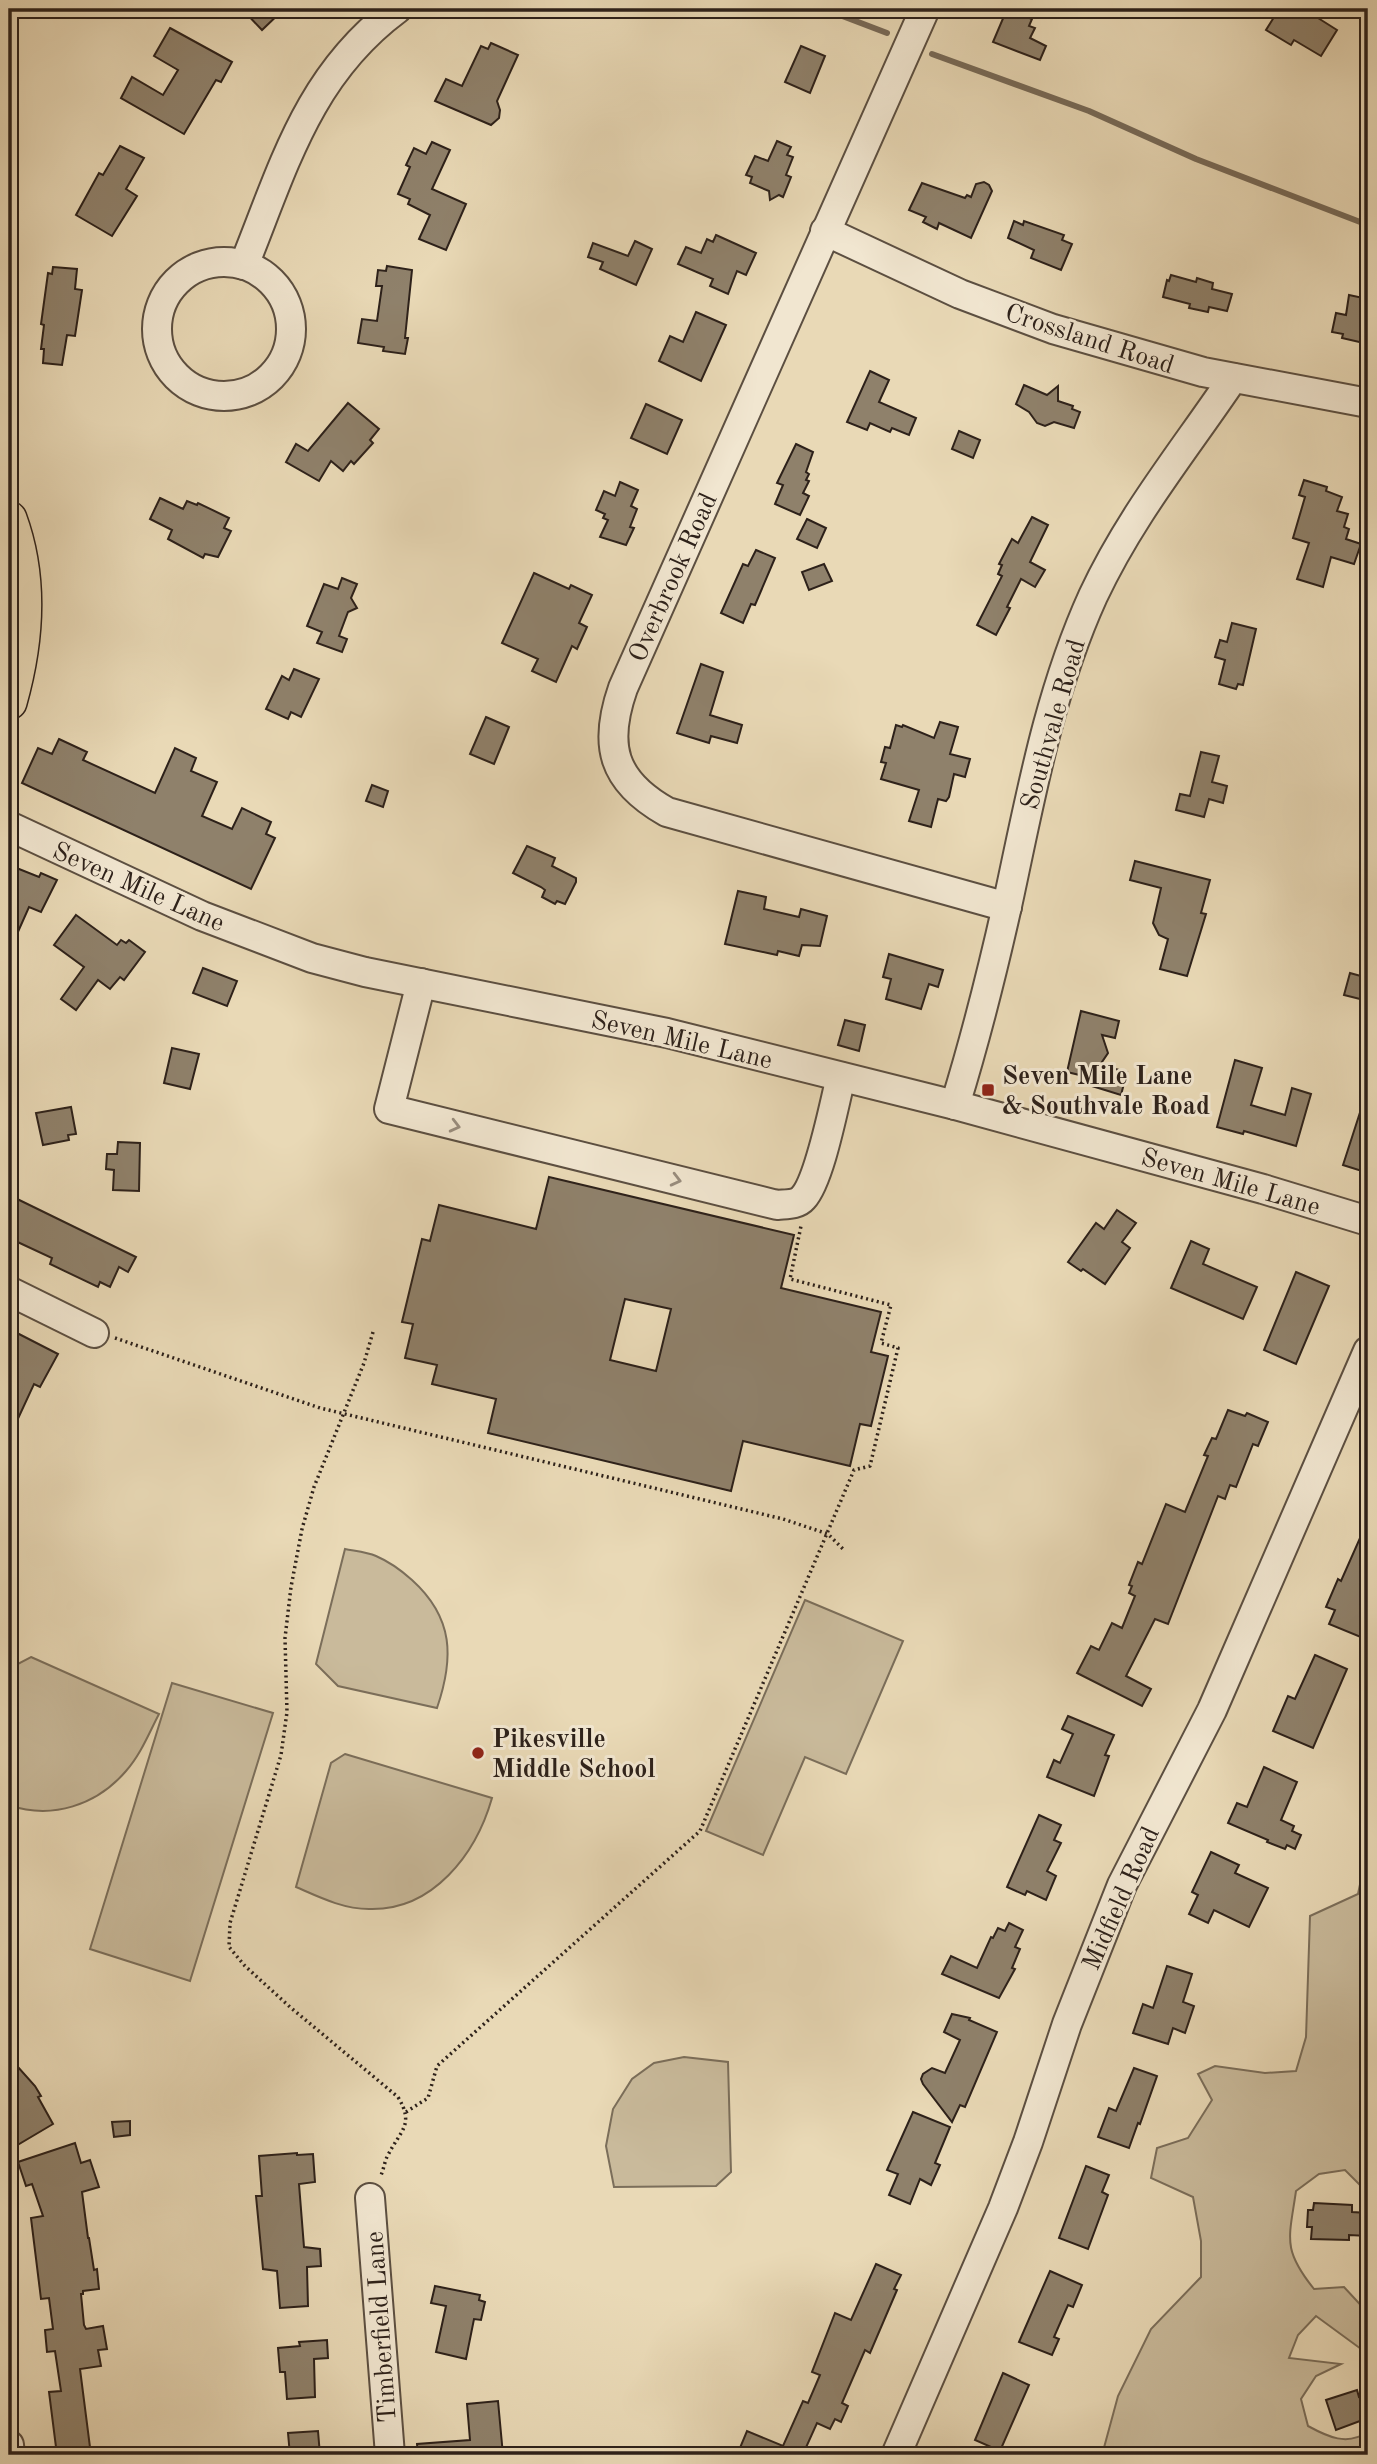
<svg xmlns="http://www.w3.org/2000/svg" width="1377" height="2464" font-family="'Old Standard TT',serif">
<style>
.green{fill:#c9ba9b;stroke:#7b6e5a;stroke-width:2}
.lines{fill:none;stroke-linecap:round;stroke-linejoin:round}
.stream{stroke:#776a58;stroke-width:6}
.building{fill:#8f816b;stroke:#2d211a;stroke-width:2;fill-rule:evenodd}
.minor-casing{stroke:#5c4f41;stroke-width:32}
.major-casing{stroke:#2d211a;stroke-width:38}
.path{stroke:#2d211a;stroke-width:3.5;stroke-dasharray:2 3.5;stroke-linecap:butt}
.minor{stroke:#f1e6d0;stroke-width:28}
.major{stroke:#e9d9b6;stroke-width:35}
.oneway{stroke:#998d7e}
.poi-dot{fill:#8f2418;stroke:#f1e6d0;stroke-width:2.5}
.labels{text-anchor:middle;stroke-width:6;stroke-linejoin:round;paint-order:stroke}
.street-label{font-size:26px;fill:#2d211a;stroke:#f1e6d0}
.poi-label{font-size:26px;font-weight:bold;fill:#2d211a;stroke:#f1e6d0;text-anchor:start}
</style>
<rect width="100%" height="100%" fill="#e9d9b6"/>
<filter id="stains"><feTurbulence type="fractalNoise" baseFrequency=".00286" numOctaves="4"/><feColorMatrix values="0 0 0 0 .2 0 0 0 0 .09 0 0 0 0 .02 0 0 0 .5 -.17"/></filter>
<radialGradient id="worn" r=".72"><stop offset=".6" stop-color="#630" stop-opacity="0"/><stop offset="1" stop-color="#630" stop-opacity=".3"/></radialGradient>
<g class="green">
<path d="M345 1549C355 1551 367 1552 376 1556 390 1562 402 1571 412 1580 454 1618 454 1658 437 1708L338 1686 316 1664Z"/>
<polygon points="805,1600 903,1641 846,1774 805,1757 763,1855 706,1831"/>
<path d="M31 1657 159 1714C149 1733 141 1754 126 1771 97 1805 52 1820 9 1805V1675L12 1667Z"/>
<polygon points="172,1683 273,1713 190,1981 90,1949"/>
<path d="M345 1754 492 1798C476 1854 433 1911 369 1909 343 1909 319 1897 296 1887L331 1763Z"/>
<path d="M1368 1846V2193L1345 2170 1319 2174 1296 2191C1289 2239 1282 2249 1314 2289L1344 2287 1368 2313V2347L1361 2349 1316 2316 1298 2335 1289 2358 1341 2364 1316 2376 1301 2399 1308 2426C1328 2437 1347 2446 1368 2432V2455H1102L1118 2396 1151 2329 1201 2277V2241L1193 2197 1151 2178 1157 2148 1188 2138 1212 2100 1198 2074 1215 2066 1265 2073 1296 2071 1306 2037 1310 1916 1358 1894Z"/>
<polygon points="684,2057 728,2062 731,2172 716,2186 614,2187 606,2146 613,2109 632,2079 654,2063"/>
</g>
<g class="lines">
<g class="stream">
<polyline points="824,9 887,33"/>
<polyline points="932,54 1089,111 1196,159 1368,225"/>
</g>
</g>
<g class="building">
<polygon points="242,9 284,9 262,30"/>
<polygon points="1007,9 1032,19 1029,26 1035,28 1030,38 1046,46 1040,60 993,42"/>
<polygon points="1279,9 1323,9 1318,18 1337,30 1321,56 1294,40 1291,45 1266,30"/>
<polygon points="170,28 232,62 221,82 216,80 184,134 121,98 132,77 163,95 178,70 154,56"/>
<polygon points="491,43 518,55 497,101 500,110 499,118 491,125 435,101 446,79 462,86 481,46 488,49"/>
<polygon points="801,46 825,56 810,93 785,82"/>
<polygon points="777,141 791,147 787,155 793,157 786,175 791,177 783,197 779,195 770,200 769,191 750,183 752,177 746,175 755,156 768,161"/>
<polygon points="432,142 450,150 432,189 466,204 446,250 419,239 430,215 408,204 410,199 398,194 410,167 406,165 414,148 426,154"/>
<polygon points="120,146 144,158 126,189 137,196 112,236 76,215 99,173 103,175"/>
<polygon points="984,182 989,185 992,191 971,238 939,223 937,229 923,222 926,217 909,210 922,183 965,198 967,195 971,197 976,184"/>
<polygon points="1014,221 1023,225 1024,221 1064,235 1062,240 1072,244 1061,270 1031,258 1034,250 1008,238"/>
<polygon points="716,235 756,253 746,275 737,271 728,294 710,286 713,279 678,264 686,247 701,253 707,239 713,242"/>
<polygon points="635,241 652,249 636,285 600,269 603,262 588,257 593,243 628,256"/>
<polygon points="387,266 412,270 405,338 408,338 405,354 383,351 384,347 358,343 362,319 377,321 382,286 376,286 378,270 386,271"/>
<polygon points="53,267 77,269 75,289 82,290 75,336 67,335 62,365 43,363 44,349 41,349 44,325 41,324 48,273 52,274"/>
<polygon points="1171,275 1196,282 1197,278 1213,283 1212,289 1232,294 1227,311 1209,307 1208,312 1189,308 1190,304 1163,297 1167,280 1169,281"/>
<polygon points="1349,295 1368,299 1368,344 1342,338 1343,334 1332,332 1336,313 1346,315"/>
<polygon points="696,312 726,325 701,381 659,361 670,336 683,342"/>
<polygon points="870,371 889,380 879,402 916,418 909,435 892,428 890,432 870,423 867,430 847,422"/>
<polygon points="1024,385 1047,395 1058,386 1058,401 1073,406 1072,409 1080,412 1074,428 1054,422 1045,426 1037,423 1029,412 1016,404"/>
<polygon points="348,403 379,429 370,440 373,443 354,464 351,461 343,471 331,461 319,481 286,462 296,444 308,451"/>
<polygon points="646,404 682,420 667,454 631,438"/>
<polygon points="959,431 980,440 973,458 952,449"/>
<polygon points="796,444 813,452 806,472 809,474 806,480 809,481 803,493 809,496 800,515 775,504 783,485 777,483"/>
<polygon points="1304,480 1327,487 1326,491 1342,497 1337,511 1348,514 1344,527 1349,529 1346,539 1361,544 1354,564 1331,557 1323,587 1297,579 1309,543 1293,538 1305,497 1299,495"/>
<polygon points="620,482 638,490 631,506 637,509 630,527 634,528 626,545 600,537 608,520 603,518 605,514 596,510 604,491 615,496"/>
<polygon points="160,498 183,509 187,501 197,505 198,503 229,518 224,528 231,531 218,557 205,554 203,558 168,539 172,530 150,519"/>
<polygon points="1032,517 1048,525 1030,562 1045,570 1035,587 1021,579 1007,607 1010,608 996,635 977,625 1002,576 998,574 1002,565 999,564 1012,539 1018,543"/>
<polygon points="807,519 826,528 817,548 797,539"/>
<polygon points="756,550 775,558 755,605 751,604 743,623 721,613 743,564 748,566"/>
<polygon points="824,564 832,581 809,590 802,572"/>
<polygon points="534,573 569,589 571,585 592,595 579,623 587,627 577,649 572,646 556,682 532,671 538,659 502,643"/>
<polygon points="342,578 357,584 351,598 357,608 348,612 339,636 347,639 342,652 317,643 322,632 307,626 324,584 338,589"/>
<polygon points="1232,623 1256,629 1243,685 1238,684 1236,689 1219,684 1225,660 1215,657 1220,640 1227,642"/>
<polygon points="701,664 723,672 710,715 742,725 737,743 711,736 709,743 677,733"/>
<polygon points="294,669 319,679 301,717 291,712 288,719 266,709 282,676 289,680"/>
<polygon points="486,717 509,727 494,764 470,754"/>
<polygon points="940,722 958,727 950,754 970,759 965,777 954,774 949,797 946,801 938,799 931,827 909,821 919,790 881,779 886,763 881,762 885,747 890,748 896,725 902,727 903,725 934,738"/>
<polygon points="59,739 87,752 83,760 155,793 175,748 196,758 191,771 217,782 202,816 232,829 242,808 271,822 266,834 275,838 251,889 22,783 38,748 52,754"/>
<polygon points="1201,752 1219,756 1212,782 1227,786 1223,803 1209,799 1204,817 1176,810 1180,794 1190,796"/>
<polygon points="372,785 388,791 383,807 366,801"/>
<polygon points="527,846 555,858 552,866 576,878 576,882 565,904 557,901 555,904 542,897 545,890 541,887 513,873"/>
<polygon points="1135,861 1210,880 1201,913 1206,914 1187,976 1160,969 1168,939 1159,935 1153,923 1161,888 1130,880"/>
<polygon points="9,865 39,877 41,873 57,880 41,912 29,907 9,952"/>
<polygon points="738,891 766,897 764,909 799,917 801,909 827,916 820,946 802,945 799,956 778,951 777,955 725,944"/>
<polygon points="76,915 117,945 121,940 126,943 129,940 145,952 124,980 120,977 110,989 98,980 76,1010 61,999 84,967 54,945"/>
<polygon points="889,954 943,970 938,987 929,984 921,1009 886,999 891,979 883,977"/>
<polygon points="203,968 237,981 227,1006 193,993"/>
<polygon points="1350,973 1368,978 1368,1001 1344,995"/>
<polygon points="1081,1011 1119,1021 1115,1038 1102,1035 1108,1053 1100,1065 1127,1072 1121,1095 1092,1086 1096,1072 1092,1078 1067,1072"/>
<polygon points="845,1020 865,1025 859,1051 838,1045"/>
<polygon points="172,1048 199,1054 190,1089 164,1083"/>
<polygon points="1235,1060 1262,1068 1251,1105 1285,1115 1292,1088 1311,1094 1296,1146 1244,1131 1243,1134 1217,1127"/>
<polygon points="1365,1097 1368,1097 1368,1173 1343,1165"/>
<polygon points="71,1107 76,1134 68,1135 69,1140 43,1145 36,1113"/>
<polygon points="118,1142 140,1143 139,1191 113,1190 114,1170 106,1169 107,1154 117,1154"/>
<path d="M549 1177 794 1235 781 1288 881 1312 871 1352 888 1356 871 1426 860 1424 850 1466 743 1441 731 1491 488 1433 496 1399 432 1384 437 1365 405 1358 413 1324 402 1322 422 1239 430 1241 439 1205 536 1229ZM625 1299 671 1309 656 1371 610 1360Z"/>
<polygon points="9,1195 136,1257 128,1272 119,1267 110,1287 100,1282 98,1287 50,1264 52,1258 9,1238"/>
<polygon points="1117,1210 1136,1223 1122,1242 1130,1248 1105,1284 1083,1269 1081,1271 1068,1262 1096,1223 1104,1229"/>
<polygon points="1191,1241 1209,1249 1203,1264 1257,1287 1243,1319 1171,1288"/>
<polygon points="1296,1272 1329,1286 1296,1364 1264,1350"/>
<polygon points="17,1333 58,1354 40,1387 34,1384 9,1438 9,1349"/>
<polygon points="1228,1410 1245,1416 1247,1413 1268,1422 1258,1446 1253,1444 1236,1487 1230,1485 1225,1499 1218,1496 1168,1624 1155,1619 1126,1676 1151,1689 1142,1706 1077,1673 1091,1646 1099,1650 1112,1623 1122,1628 1135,1596 1129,1593 1132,1586 1129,1585 1138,1562 1142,1564 1166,1504 1185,1512 1208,1456 1204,1455 1212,1438 1216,1439"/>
<polygon points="1368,1520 1368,1640 1329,1624 1335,1610 1326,1607 1338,1579 1341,1581"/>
<polygon points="1315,1655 1347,1669 1313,1748 1273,1731 1288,1696 1295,1699"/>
<polygon points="1068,1716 1114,1735 1105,1755 1109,1756 1094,1796 1047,1777 1054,1760 1060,1763 1073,1734 1062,1729"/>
<polygon points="1264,1767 1297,1782 1281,1820 1294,1826 1292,1831 1301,1835 1295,1849 1287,1845 1285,1849 1267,1842 1268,1840 1228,1823 1237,1803 1247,1807"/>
<polygon points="1039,1815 1061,1825 1054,1840 1061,1843 1047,1871 1056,1876 1046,1900 1027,1891 1025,1895 1007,1887"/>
<polygon points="1211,1852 1239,1865 1235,1873 1268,1888 1249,1927 1214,1910 1208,1923 1189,1914 1198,1895 1192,1892"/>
<polygon points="1009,1923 1023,1930 1015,1947 1020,1949 1012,1968 1015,1969 999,1998 942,1974 951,1956 977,1968 991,1937 993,1938 998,1928 1005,1931"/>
<polygon points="1167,1966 1192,1974 1183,2002 1194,2006 1185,2033 1173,2028 1168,2044 1133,2033 1143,2004 1153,2008"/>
<polygon points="952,2014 970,2018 969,2020 997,2032 965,2107 960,2105 952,2122 923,2084 921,2079 923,2074 932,2068 945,2073 960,2040 944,2032"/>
<polygon points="9,2057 35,2086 41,2096 38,2097 53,2124 9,2150"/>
<polygon points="1134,2068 1157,2076 1140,2124 1138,2123 1129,2148 1098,2137 1109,2108 1116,2111"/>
<polygon points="913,2112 950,2127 935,2163 940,2165 931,2185 920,2179 910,2204 889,2195 898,2174 887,2170"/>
<polygon points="130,2121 130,2135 114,2137 112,2122"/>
<polygon points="75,2143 81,2163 90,2160 99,2187 82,2192 88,2238 89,2238 94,2270 97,2269 99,2289 83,2291 83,2294 81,2294 84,2325 86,2329 103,2326 107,2349 98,2350 101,2366 80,2369 91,2455 57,2455 49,2392 61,2391 55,2351 47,2352 45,2330 53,2329 49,2298 41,2299 31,2218 43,2216 32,2184 26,2186 18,2162"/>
<polygon points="297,2153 297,2155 313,2154 315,2182 299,2184 304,2247 320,2249 321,2266 307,2267 308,2306 280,2308 277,2271 263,2269 256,2196 262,2196 259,2156"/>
<polygon points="1086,2166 1109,2175 1102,2192 1108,2195 1088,2249 1059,2238"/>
<polygon points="1314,2203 1352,2205 1352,2212 1368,2213 1368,2236 1349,2235 1349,2240 1311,2239 1312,2227 1307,2227 1308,2210 1313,2210"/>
<polygon points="876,2264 901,2275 894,2289 897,2290 870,2353 865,2350 842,2403 848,2406 841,2422 835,2419 830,2429 817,2423 803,2454 805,2455 737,2455 747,2431 783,2446 803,2401 808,2403 820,2375 812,2372 835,2313 851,2320"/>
<polygon points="1050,2271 1082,2285 1073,2307 1068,2305 1054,2337 1059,2339 1052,2355 1019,2342"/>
<polygon points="435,2286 480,2295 479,2300 485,2302 481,2320 474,2319 466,2359 436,2352 446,2306 431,2303"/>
<polygon points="327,2340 328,2358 314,2359 315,2397 287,2399 285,2372 280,2372 278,2348 300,2346 299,2342"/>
<polygon points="1003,2373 1029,2385 1000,2451 975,2440"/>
<polygon points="1357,2390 1359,2397 1368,2395 1368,2418 1336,2430 1326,2400"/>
<polygon points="498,2401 503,2455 418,2455 417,2444 470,2440 467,2404"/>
<polygon points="318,2431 320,2455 290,2455 288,2433"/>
</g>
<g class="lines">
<defs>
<g id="minor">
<path d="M925 9 623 688C603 745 612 781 667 812L1007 907"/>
<polyline points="825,231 960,294 1053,329 1203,372 1368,403"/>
<circle cx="224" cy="329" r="67"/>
<path d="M244 265C284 166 308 75 397 9"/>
<polyline points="9,826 202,916 312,958 365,972 667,1033 955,1105 1263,1189 1368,1221"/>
<path d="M421 983 389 1109 777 1205C786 1204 797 1205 803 1198 820 1180 834 1104 841 1077"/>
<path d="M955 1105C975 1040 992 973 1007 906 1030 800 1048 695 1093 596 1131 515 1183 452 1233 378"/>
<polyline points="9,1291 94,1333"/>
<polyline points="370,2198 390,2455"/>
<polyline points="9,2445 10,2455"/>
<polyline points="896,2455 1003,2208 1028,2142 1067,2024 1122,1885 1212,1710 1368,1351"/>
</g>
<path id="major" d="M9 519C31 579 26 642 9 702"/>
</defs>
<use href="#minor" class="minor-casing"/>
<use href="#major" class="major-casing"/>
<g class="path">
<path d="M373 1332 364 1363 314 1487 302 1529 291 1587 285 1638 287 1712 281 1755 230 1923 229 1947 245 1966 290 2007 398 2097C415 2125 400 2131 388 2155 384 2162 384 2170 380 2177"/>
<polyline points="115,1338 320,1408 783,1519 828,1534 843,1549"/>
<polyline points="406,2112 428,2098 437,2066 700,1831 854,1470 870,1466 898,1348 881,1343 891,1305 790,1279 801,1226"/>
</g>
<use href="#minor" class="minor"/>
<use href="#major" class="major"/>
</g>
<defs><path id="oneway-chevron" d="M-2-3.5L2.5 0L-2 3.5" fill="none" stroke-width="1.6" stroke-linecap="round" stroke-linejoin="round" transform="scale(1.75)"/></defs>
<g class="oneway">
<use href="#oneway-chevron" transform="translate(455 1126) rotate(14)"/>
<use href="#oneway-chevron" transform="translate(676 1180) rotate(14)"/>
</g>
<g class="poi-dot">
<rect x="981" y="1083" width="14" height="14" rx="3.5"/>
<circle cx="478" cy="1753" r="7"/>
</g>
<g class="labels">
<g class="street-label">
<text transform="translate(1090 338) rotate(18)" y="9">Crossland Road</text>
<text transform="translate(672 577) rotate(-66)" y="9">Overbrook Road</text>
<text transform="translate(1052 724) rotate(-74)" y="9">Southvale Road</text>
<text transform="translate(139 886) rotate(24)" y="9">Seven Mile Lane</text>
<text transform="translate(682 1039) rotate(13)" y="9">Seven Mile Lane</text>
<text transform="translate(1231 1181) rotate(16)" y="9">Seven Mile Lane</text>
<text transform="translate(1120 1898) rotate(-66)" y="9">Midfield Road</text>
<text transform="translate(380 2327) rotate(-94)" y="9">Timberfield Lane</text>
</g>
<g class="poi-label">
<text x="1002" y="1084">Seven Mile Lane<tspan x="1002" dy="30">&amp; Southvale Road</tspan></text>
<text x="492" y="1747">Pikesville<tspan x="492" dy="30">Middle School</tspan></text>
</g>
</g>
<rect width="1377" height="2464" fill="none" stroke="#e9d9b6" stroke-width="35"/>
<rect x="10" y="10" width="1356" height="2443" fill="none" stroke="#2d211a" stroke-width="3.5"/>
<rect x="18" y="18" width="1342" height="2429" fill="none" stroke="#2d211a" stroke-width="2"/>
<rect width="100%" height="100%" filter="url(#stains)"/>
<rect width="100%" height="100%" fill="url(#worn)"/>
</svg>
